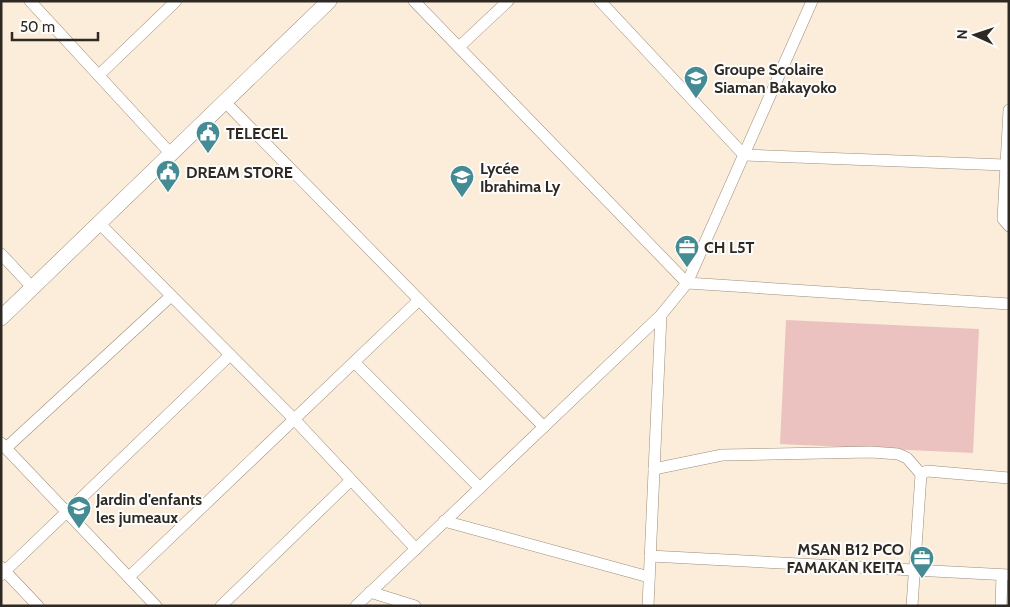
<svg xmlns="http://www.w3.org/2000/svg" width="1010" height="607" font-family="Cabin,sans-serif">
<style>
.green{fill:#ebc2c0}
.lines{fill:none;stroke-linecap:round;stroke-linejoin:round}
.street-casing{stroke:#9a8d7c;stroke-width:12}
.secondary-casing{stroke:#9a8d7c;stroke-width:16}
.street{stroke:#fff;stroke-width:11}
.secondary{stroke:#fff;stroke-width:15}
.labels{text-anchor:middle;stroke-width:4;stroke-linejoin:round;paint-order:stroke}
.poi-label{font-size:16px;font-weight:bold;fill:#2e2922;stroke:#fdfdfd;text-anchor:start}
</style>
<rect width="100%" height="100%" fill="#fcedda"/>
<polygon class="green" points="786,320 979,329 973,453 780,444"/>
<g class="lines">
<defs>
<g id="street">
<polyline points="30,1 171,154"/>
<polyline points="414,1 687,283 1009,304"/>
<polyline points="600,1 744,155 1005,165"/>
<polyline points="459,47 508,1"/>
<polyline points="99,75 176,1"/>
<polyline points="225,102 544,427"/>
<polyline points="1009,110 1003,219 1009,226"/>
<polyline points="99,223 294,419 416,549"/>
<polyline points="1,254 33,288"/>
<polyline points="354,362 480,488"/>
<polyline points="1,443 156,606"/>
<polyline points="6,448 171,296"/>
<polyline points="654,469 722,455 871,452 898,454 907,458 921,474"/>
<polyline points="444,521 649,577"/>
<polyline points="650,556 1009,575"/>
<polyline points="1,567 38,606"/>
<polyline points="1,575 230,355"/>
<polyline points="129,577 419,300"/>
<polyline points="370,592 415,606"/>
<polyline points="221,606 350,481"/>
<polyline points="356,606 661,315 687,283 812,1"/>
<polyline points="648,606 661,315"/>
<polyline points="912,606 921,474 927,471 1009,478"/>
<polyline points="1001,606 1002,575"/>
</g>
<polyline id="secondary" points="1,318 329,1"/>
</defs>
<use href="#street" class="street-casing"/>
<use href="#secondary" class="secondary-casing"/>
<use href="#street" class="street"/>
<use href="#secondary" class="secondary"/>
</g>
<defs>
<symbol id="school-pin" viewBox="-11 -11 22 30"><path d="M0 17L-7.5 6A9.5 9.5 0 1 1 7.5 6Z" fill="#448b93" stroke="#fdfdfd"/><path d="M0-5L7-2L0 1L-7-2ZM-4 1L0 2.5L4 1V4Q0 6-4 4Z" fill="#fff"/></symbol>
<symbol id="civic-pin" viewBox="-11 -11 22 30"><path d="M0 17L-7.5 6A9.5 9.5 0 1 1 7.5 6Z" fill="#448b93" stroke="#fdfdfd"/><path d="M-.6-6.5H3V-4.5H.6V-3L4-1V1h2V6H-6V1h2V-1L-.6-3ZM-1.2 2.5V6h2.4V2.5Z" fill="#fff"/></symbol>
<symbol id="office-pin" viewBox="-11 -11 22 30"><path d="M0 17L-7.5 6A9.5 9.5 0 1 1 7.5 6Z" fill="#448b93" stroke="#fdfdfd"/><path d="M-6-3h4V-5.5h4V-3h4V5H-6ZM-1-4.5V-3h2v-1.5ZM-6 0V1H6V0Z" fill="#fff"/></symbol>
</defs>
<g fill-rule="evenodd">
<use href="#school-pin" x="682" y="64" width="28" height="38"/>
<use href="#civic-pin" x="194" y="119" width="28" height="38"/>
<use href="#civic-pin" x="154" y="158" width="28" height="38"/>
<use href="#school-pin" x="448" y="163" width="28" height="38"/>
<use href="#office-pin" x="673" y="233" width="28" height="38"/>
<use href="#school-pin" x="65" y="494" width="28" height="38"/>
<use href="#office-pin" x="908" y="544" width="28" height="38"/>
</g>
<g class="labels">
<g class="poi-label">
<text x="714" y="75">Groupe Scolaire<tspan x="714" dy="18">Siaman Bakayoko</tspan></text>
<text x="226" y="139">TELECEL</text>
<text x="480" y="174">Lycée<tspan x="480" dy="18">Ibrahima Ly</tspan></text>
<text x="186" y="178">DREAM STORE</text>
<text x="704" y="253">CH L5T</text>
<text x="96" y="505">Jardin d'enfants<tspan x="96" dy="18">les jumeaux</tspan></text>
<text x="904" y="555" text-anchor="end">MSAN B12 PCO<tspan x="904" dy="18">FAMAKAN KEITA</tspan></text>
</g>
</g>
<rect width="1010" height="607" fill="none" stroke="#2e2922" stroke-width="5"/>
<g transform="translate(975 35) rotate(273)" stroke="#fdfdfd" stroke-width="4" paint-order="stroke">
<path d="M0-4L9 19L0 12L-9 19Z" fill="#2e2922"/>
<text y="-8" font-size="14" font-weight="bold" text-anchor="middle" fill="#2e2922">N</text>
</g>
<path d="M12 32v8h86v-8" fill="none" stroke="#2e2922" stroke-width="2.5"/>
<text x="20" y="32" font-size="15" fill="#2e2922" stroke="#fdfdfd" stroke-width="4" paint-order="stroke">50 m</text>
</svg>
